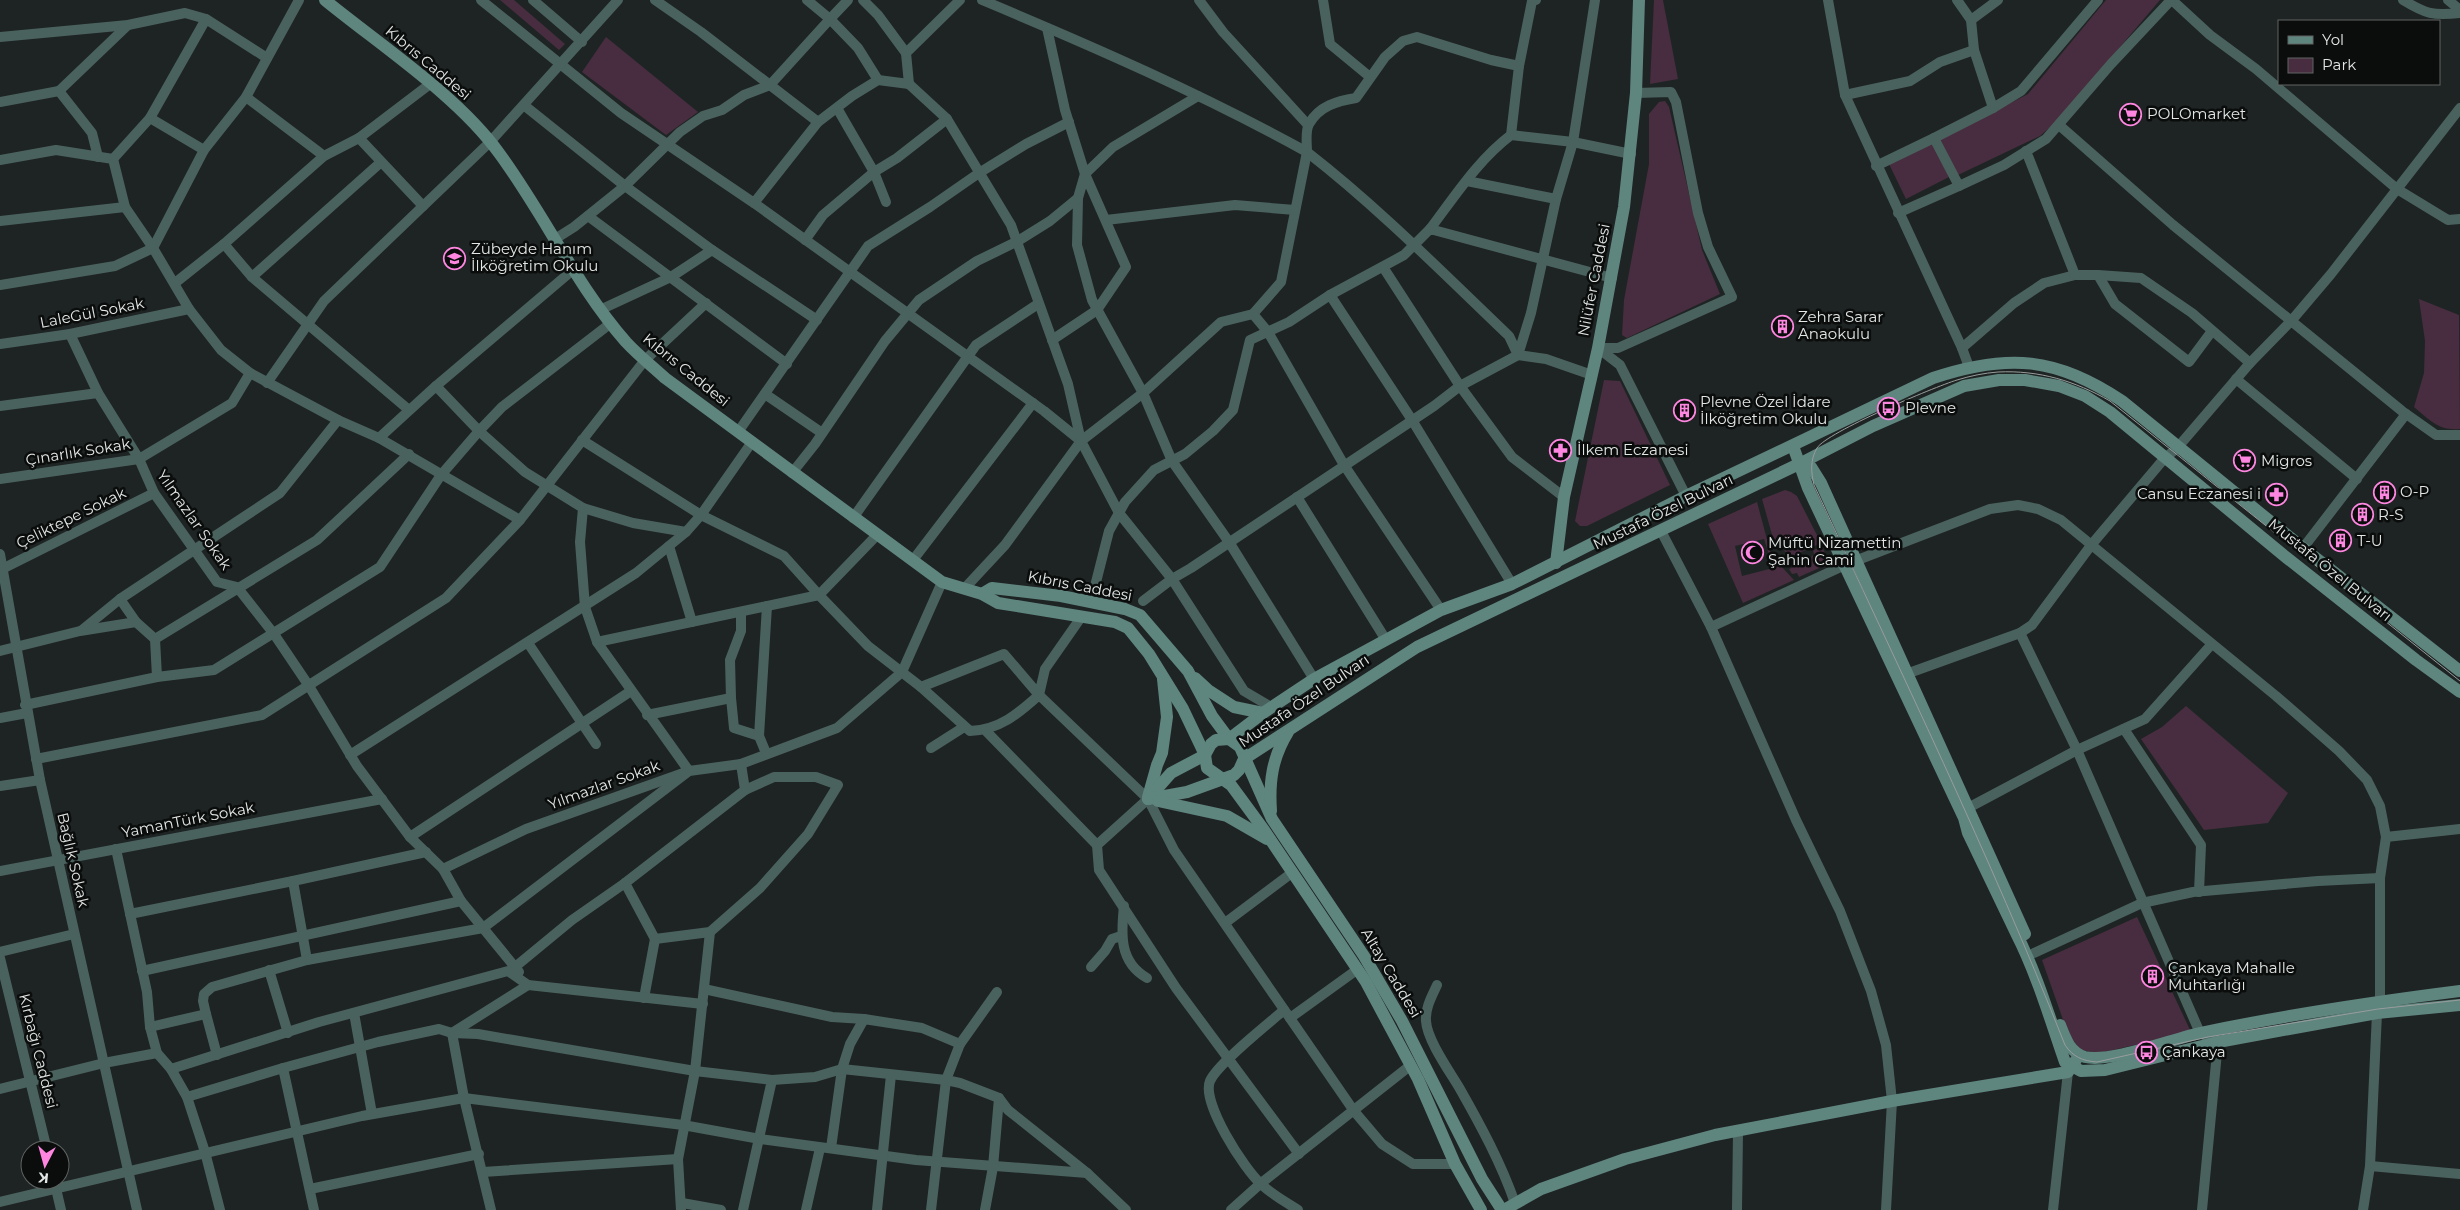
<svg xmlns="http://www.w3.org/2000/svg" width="2460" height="1210" font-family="Montserrat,sans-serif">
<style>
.green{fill:#472d3f}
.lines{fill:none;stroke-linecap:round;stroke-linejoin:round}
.street{stroke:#4a625e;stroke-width:10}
.secondary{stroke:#5f857f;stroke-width:12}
.tram{stroke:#989d9c;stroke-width:1}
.labels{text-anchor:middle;stroke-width:5;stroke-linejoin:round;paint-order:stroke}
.street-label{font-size:15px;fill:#e2e6e5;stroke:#0a0d0c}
.poi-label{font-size:15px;fill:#e2e6e5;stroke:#0a0d0c;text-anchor:start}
</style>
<rect width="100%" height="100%" fill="#1e2423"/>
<g class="green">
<polygon points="500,0 514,0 565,44 559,50"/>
<polygon points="1654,0 1663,0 1678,79 1650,84"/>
<polygon points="2106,0 2160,0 2058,120 2040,136 1958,175 1940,139 2028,94"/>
<polygon points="606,37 698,112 666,135 582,72"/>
<polygon points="1665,101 1669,107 1702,250 1720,294 1627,338 1622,335 1624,300 1649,164 1649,114 1659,102"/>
<polygon points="1932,142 1949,177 1906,199 1889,164"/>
<path d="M2419 299 2459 315 2460 429C2438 431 2430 420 2414 407L2424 373 2425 341Z"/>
<polygon points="1604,380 1620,381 1670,485 1587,526 1580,526 1575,521"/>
<polygon points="1785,490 1791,492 1797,496 1821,543 1788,558 1780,541 1774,542 1762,499"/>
<polygon points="1757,502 1772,558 1770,558 1764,539 1735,546 1742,576 1781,566 1794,580 1743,603 1708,524"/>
<polygon points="1822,547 1828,559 1828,564 1799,577 1797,573 1792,574 1789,569 1811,559 1812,555 1815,559 1813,550"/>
<polygon points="2186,706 2288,793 2268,823 2204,830 2141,739 2162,727"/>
<polygon points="2137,917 2191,1032 2100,1053 2080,1050 2067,1031 2042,960"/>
</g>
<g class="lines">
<g class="street">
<polyline points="481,0 621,113 754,203 818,122 852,96 878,80 909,84 906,53 960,0"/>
<polyline points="533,0 582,42"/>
<polyline points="655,0 701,32 818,122"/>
<polyline points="848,0 830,19 858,48 878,80"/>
<polyline points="863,0 878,15 906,53"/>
<path d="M982 0C1092 46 1202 94 1307 152L1281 282 1253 314"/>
<polyline points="1199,0 1223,32 1308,125"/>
<polyline points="1323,0 1330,44 1370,77"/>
<polyline points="1828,0 1845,95 1962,348 2014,303 2044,283 2075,275 2098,275 2141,278 2192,313 2250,363"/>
<polyline points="1957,0 1971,20 1998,0"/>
<polyline points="2172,0 2210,35 2256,69 2397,189 2448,220 2460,219"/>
<path d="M2403 0C2426 14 2433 16 2460 13"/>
<polyline points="2448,0 2460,10"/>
<polyline points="1047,28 1065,110 1085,174 1113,147 1198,96"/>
<polyline points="0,37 128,25 185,13 206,19"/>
<polyline points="59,91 92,133 98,157"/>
<polyline points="1636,93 1671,92 1676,102 1698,213 1708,247 1732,297 1618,348 1598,348 1620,365 1686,496"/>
<polyline points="1845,95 1910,81 1940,62 1974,50"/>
<polyline points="246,97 324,156"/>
<polyline points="0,102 59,91 128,25"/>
<polyline points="525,106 625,186 712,250"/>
<polyline points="837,108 874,172 886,202"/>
<polyline points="1993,108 2021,91 2098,0"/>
<polyline points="150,118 204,150"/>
<polyline points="2059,125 2173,225 2402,411 2436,435 2460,435"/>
<polyline points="1511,135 1573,142 1631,154"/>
<polyline points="359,138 430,84"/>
<polyline points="2026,151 2075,275"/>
<polyline points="113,159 150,118 206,19 267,58"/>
<polyline points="0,160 56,150 113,159"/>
<polyline points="1876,166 1934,138"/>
<polyline points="1467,181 1556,199"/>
<polyline points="1959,186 2004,165 2046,139 2111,64 2171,0"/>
<polyline points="1078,198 1077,245 1092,300 1143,393 1172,461 1229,542 1314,679"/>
<polyline points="754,203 1044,411 1081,441 1068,384 1011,225 947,119 909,84"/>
<polyline points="1898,213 1959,186 1934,138 1993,108 1974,50 1971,20"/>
<polyline points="588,216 787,364"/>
<polyline points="1106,220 1235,205 1295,210"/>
<polyline points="0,221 125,207"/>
<path d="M1430 229C1455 196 1478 160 1511 135L1519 66 1532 1 1536 0"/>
<polyline points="555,239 574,227 625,186 680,132 703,116 722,110 744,95 770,85 830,19 807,0"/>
<polyline points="805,240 823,215 874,172 897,158 947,119"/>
<polyline points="224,244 252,277 409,410"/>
<polyline points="153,248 204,150 246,97 299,0"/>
<polyline points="1383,267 1460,386 1512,457 1564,497"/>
<polyline points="2098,275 2115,304 2189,362 2212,331"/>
<polyline points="252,277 380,163"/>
<polyline points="175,283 224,244 324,156 359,138 423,206"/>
<polyline points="0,285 115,266 153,248"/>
<polyline points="1330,295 1412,420 1512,584"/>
<polyline points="602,309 671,277 712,250 817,320"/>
<polyline points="70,334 98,393 139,459 154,493 217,582 237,587 274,634 309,686 357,766 410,837 443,869 526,829 689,771 597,642 819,595 868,646 921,687 1004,654 1039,695 1045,669 1082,616"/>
<polyline points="0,344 70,334 189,309"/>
<polyline points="1962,348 1969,367"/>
<polyline points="1592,375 1546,359 1518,355 1531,313 1556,199 1573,142 1595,0"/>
<polyline points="2236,379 2357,479"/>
<polyline points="267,383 324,301 490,142 618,0"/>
<polyline points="436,386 574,269"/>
<polyline points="765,394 822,433"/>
<polyline points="0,406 98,393"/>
<polyline points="738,432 868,246 930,207 979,173 1026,144 1069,122"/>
<polyline points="379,438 436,386 479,431 525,472 583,508 580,542 585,607 597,642"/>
<polyline points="582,440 701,515 784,556 819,595 877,535"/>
<polyline points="1081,441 1119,513 1172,579 1244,691 1271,707"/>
<polyline points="792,473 815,444 885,341 919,300 977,261 1018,241 1050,221 1078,198 1085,174 1126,267 1097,310 1052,340"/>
<polyline points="0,479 139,459 232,403 250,373"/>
<polyline points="1297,497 1386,640"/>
<polyline points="583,508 633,523 686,532"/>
<polyline points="853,518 976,345 1038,304"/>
<polyline points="520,520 645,360 706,303"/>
<polyline points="1661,531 1711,627 1796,820 1840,911 1871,991 1886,1045 1892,1101 1886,1210"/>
<polyline points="669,546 692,622"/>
<polyline points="2303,548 2406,414"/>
<polyline points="0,554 40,780 137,1210"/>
<polyline points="913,560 1033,403"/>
<polyline points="1855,561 1990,509 2018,505 2038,509 2061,520 2276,696 2339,751 2367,780 2380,806 2386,837 2380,878 2380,1001 2377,1013 2370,1166 2363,1210"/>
<polyline points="2,569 154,493"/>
<polyline points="964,589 1005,545 1081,441 1143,393 1221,322 1253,314 1268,332 1344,465 1441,610"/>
<polyline points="1094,590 1109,531 1125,502 1154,470 1185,454 1213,431 1233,410 1250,340 1289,322 1330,295 1404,255 1430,229 1612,278"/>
<path d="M1143 601 1172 579 1191 568 1434 406 1460 386 1518 355 1509 336C1443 273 1379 208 1307 152 1307 144 1305 131 1309 124 1319 106 1337 101 1356 98L1385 57 1403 41 1417 37 1491 60 1519 66"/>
<polyline points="741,612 741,631 730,660 731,698 734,728 759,736"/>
<polyline points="1711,627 1845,565"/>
<polyline points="82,630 120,599"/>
<polyline points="2020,633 2077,750 2200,1033 2218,1042 2202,1210"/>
<polyline points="155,639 317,540 409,454"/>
<polyline points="528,643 596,744"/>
<polyline points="0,651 80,631 136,622"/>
<polyline points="1909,673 2020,633 2032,625 2092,544 2163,460 2178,447 2250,363 2292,320 2331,274 2460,108"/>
<polyline points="157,677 155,639 136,622 120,599 280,493 338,420"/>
<path d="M921 687 970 731C999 730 1018 714 1039 695L1148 799 1174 850 1354 1111 1382 1144 1413 1164H1455"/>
<polyline points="25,705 157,677 214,670 380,567 441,475 479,431 502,407 611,323"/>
<polyline points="647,715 731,698"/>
<polyline points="0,718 27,713"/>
<polyline points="2124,729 2201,845 2199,892"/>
<polyline points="986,731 1097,845"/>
<polyline points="931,748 964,727"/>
<polyline points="766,753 759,736 767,606"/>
<polyline points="350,755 636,573 686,532 701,515 752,442"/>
<polyline points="36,759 262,715 446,598 520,520 379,438 338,420 250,373 221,350 189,309 153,248 125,207 113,159"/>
<polyline points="741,764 837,728 902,672 942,582"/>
<polyline points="0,786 40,780"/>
<polyline points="1148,799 1097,845 1099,870 1176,988 1299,1154"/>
<polyline points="1968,808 2077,750 2145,719 2211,645"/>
<polyline points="410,837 631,691"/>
<polyline points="2386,837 2460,829"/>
<polyline points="116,849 147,992 150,1027 157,1053 171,1069 187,1097 205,1152 220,1210"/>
<polyline points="443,869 461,901 519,972"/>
<polyline points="0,871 382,799"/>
<polyline points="625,883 655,939 710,932 760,888 808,834 838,785 816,777 774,777 745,790"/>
<path d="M1124 906C1121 934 1119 962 1147 978"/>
<polyline points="130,914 293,881"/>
<polyline points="1225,923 1293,872"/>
<polyline points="0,952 74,934"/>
<polyline points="2034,953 2142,903 2193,892 2318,881 2380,878"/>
<polyline points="0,958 47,1150"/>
<polyline points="307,960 293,881 426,852"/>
<polyline points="1091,967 1105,951 1112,939 1121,936"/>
<polyline points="269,970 288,1033"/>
<polyline points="142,971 461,901"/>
<path d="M1437 985C1432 996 1425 1008 1426 1021 1427 1040 1450 1072 1460 1089 1481 1126 1501 1163 1515 1203"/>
<polyline points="704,989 832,1017 864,1019"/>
<polyline points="644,998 655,939"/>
<path d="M1284 1010C1268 1024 1217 1064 1210 1081 1201 1102 1244 1169 1261 1184 1271 1194 1286 1202 1298 1210"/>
<polyline points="354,1013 372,1114"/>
<polyline points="206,1014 217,1055"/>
<polyline points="1290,1018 1358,969"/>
<polyline points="150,1027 206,1014 203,1001 204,994 212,987 307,960 483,928 689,771 741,764 745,790 625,883 572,920 515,967"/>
<polyline points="960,1044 997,992"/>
<polyline points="283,1068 378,1042 439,1029 452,1033 478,1034 695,1071 772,1080 743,1210"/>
<polyline points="171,1069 319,1022 508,971 528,985 703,1004"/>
<polyline points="0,1089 104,1063 157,1053"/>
<polyline points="187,1097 283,1068 314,1210"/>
<polyline points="831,1148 842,1069 850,1044 864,1019 922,1028 960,1044 946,1080 931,1210"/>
<polyline points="2370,1166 2460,1174"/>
<polyline points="483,1172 678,1159"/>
<polyline points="1087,1173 1126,1210"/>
<polyline points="54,1180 61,1210"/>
<polyline points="310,1189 479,1154"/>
<polyline points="0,1202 362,1116 464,1098 683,1125 760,1139 916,1160 1087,1173 1008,1110 999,1098 960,1083 946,1080 842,1069 815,1077 772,1080"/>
<polyline points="682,1203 721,1210"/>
<polyline points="491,1210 464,1098 452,1033 528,985"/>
<polyline points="681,1210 678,1159 695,1071 710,932"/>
<polyline points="806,1210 820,1148"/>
<polyline points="877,1210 891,1075"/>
<polyline points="985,1210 993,1167 999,1098"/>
<polyline points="1231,1210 1260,1184 1411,1065"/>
<polyline points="1737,1210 1738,1131"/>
<polyline points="2053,1210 2068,1072"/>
</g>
<g class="secondary">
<path d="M325 0C380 45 458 96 499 153 544 214 576 285 626 342 638 355 652 366 665 378L942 582 982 594 998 603 1115 622 1128 628 1149 654 1183 709 1205 755 1207 768 1231 785 1264 830 1366 982 1418 1079 1455 1164 1481 1210"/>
<path d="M1793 446 1808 488 1964 818 1968 833C1984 866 2000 900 2016 933 2037 974 2050 1019 2065 1062L2081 1071 2105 1070 2218 1042 2377 1013 2460 1005"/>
<polyline points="1801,463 1811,467 1821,483 2025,934"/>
<polyline points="1556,563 1564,497 1598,348 1624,207 1636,93 1639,0"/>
<polyline points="982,594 992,588 1061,596 1125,609 1140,615 1188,671 1212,716 1229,739 1240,747 1272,819 1364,956 1402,1021 1482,1179 1502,1210"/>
<polyline points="1195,678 1208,690 1234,707 1263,713"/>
<polyline points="1148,797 1157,765 1162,753 1167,717 1163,679"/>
<path d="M1148 799 1171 773 1205 755 1211 744 1216 740 1229 739 1263 713 1314 679 1441 610 1512 584 1686 496 1933 378C2008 353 2057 357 2122 401L2303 548 2460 671"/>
<polyline points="1148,799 1187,792 1234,775 1239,770 1244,759 1417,647 1801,463 1873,426 1964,386 1999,380 2025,380 2059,386 2085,396 2110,412 2287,558 2416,660 2460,692"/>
<polyline points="1158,801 1227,816 1267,839"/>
<path d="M1271 811C1269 782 1272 758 1288 732"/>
<path d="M2060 1025C2065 1038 2070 1053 2085 1057 2111 1063 2172 1039 2200 1033 2286 1015 2373 1002 2460 991"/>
<polyline points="1504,1210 1541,1189 1625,1159 1715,1135 1892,1101 2068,1072 2076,1060"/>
</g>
<path class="tram" d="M2460 681 2110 401C2075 381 2039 370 1998 372 1984 373 1970 376 1957 380 1934 387 1827 432 1817 448 1810 460 1811 472 1814 485 1900 671 1990 855 2065 1045 2073 1057 2083 1061 2097 1062L2208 1037 2378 1009 2460 1000"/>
</g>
<defs>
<symbol id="supermarket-ring" viewBox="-11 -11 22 22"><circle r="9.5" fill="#0a0d0c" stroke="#fe86e0" stroke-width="1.5"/><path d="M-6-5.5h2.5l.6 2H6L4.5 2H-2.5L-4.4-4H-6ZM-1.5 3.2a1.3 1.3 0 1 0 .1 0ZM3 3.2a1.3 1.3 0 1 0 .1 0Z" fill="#fe86e0"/></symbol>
<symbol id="school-ring" viewBox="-11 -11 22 22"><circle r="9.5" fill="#0a0d0c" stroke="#fe86e0" stroke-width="1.5"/><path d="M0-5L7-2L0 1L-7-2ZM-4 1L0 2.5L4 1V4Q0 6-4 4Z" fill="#fe86e0"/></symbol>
<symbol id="building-ring" viewBox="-11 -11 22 22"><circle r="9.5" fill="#0a0d0c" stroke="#fe86e0" stroke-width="1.5"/><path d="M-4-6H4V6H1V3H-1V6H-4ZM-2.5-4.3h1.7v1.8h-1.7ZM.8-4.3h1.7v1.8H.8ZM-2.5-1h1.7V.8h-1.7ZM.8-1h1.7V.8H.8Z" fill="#fe86e0"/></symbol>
<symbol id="bus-ring" viewBox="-11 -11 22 22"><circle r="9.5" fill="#0a0d0c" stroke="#fe86e0" stroke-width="1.5"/><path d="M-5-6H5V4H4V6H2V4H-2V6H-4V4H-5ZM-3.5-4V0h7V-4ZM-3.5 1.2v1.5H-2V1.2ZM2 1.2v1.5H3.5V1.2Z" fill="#fe86e0"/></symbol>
<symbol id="pharmacy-ring" viewBox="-11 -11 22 22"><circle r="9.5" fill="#0a0d0c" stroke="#fe86e0" stroke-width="1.5"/><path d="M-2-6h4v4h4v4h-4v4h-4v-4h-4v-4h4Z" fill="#fe86e0"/></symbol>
<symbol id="mosque-ring" viewBox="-11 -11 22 22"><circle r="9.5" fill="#0a0d0c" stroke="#fe86e0" stroke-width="1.5"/><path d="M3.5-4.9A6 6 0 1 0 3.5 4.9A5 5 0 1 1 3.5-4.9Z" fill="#fe86e0"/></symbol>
</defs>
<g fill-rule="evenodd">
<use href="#supermarket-ring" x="2118" y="102" width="25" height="25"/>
<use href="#school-ring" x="442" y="246" width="25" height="25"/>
<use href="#building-ring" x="1770" y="314" width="25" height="25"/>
<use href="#bus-ring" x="1876" y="396" width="25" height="25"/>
<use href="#building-ring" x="1672" y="398" width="25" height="25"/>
<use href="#pharmacy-ring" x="1548" y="438" width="25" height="25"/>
<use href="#supermarket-ring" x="2232" y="448" width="25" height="25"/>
<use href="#building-ring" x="2372" y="480" width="25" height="25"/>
<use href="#pharmacy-ring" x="2264" y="482" width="25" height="25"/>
<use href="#building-ring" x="2350" y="502" width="25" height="25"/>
<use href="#building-ring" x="2328" y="528" width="25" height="25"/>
<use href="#mosque-ring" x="1740" y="540" width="25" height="25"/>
<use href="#building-ring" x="2140" y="964" width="25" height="25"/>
<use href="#bus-ring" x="2134" y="1040" width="25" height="25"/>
</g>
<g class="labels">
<g class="street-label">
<text transform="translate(428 63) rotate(40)" y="5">Kıbrıs Caddesi</text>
<text transform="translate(1594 280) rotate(-79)" y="5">Nilüfer Caddesi</text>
<text transform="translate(92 313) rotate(-11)" y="5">LaleGül Sokak</text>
<text transform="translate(686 370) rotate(39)" y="5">Kıbrıs Caddesi</text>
<text transform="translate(78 452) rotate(-9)" y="5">Çınarlık Sokak</text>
<text transform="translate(1663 512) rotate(-26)" y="5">Mustafa Özel Bulvarı</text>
<text transform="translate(71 518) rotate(-26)" y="5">Çeliktepe Sokak</text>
<text transform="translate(194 520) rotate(55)" y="5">Yılmazlar Sokak</text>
<text transform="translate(2330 570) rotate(39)" y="5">Mustafa Özel Bulvarı</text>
<text transform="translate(1080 586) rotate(11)" y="5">Kıbrıs Caddesi</text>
<text transform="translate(1304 701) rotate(-34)" y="5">Mustafa Özel Bulvarı</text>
<text transform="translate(604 785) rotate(-20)" y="5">Yılmazlar Sokak</text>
<text transform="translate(188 820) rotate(-11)" y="5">YamanTürk Sokak</text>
<text transform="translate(73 860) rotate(77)" y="5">Bağlık Sokak</text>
<text transform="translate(1391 973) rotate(59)" y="5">Altay Caddesi</text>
<text transform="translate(38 1051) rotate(76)" y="5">Kırbağı Caddesi</text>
</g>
<g class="poi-label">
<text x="2147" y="119">POLOmarket</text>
<text x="471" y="254">Zübeyde Hanım<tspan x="471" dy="17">İlköğretim Okulu</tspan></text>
<text x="1798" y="322">Zehra Sarar<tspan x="1798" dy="17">Anaokulu</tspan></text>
<text x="1700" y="407">Plevne Özel İdare<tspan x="1700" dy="17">İlköğretim Okulu</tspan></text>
<text x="1905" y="413">Plevne</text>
<text x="1577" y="455">İlkem Eczanesi</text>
<text x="2261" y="466">Migros</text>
<text x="2400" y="497">O-P</text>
<text x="2261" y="499" text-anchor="end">Cansu Eczanesi i</text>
<text x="2378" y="520">R-S</text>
<text x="2357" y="546">T-U</text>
<text x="1768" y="548">Müftü Nizamettin<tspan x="1768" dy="17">Şahin Cami</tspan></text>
<text x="2168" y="973">Çankaya Mahalle<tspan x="2168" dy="17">Muhtarlığı</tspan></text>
<text x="2162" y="1057">Çankaya</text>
</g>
</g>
<rect x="2278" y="20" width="162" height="65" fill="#0a0d0c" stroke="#606463"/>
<rect x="2288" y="36" width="25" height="8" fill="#5f857f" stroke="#606463"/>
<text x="2322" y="45" font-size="15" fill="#e2e6e5">Yol</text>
<rect x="2288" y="58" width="25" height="15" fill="#472d3f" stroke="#606463"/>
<text x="2322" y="70" font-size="15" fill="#e2e6e5">Park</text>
<g transform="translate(45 1165) rotate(186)"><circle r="24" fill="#0a0d0c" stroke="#606463"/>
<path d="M0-4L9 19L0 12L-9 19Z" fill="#fe86e0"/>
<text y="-8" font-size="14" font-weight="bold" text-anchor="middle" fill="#e2e6e5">K</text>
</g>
</svg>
